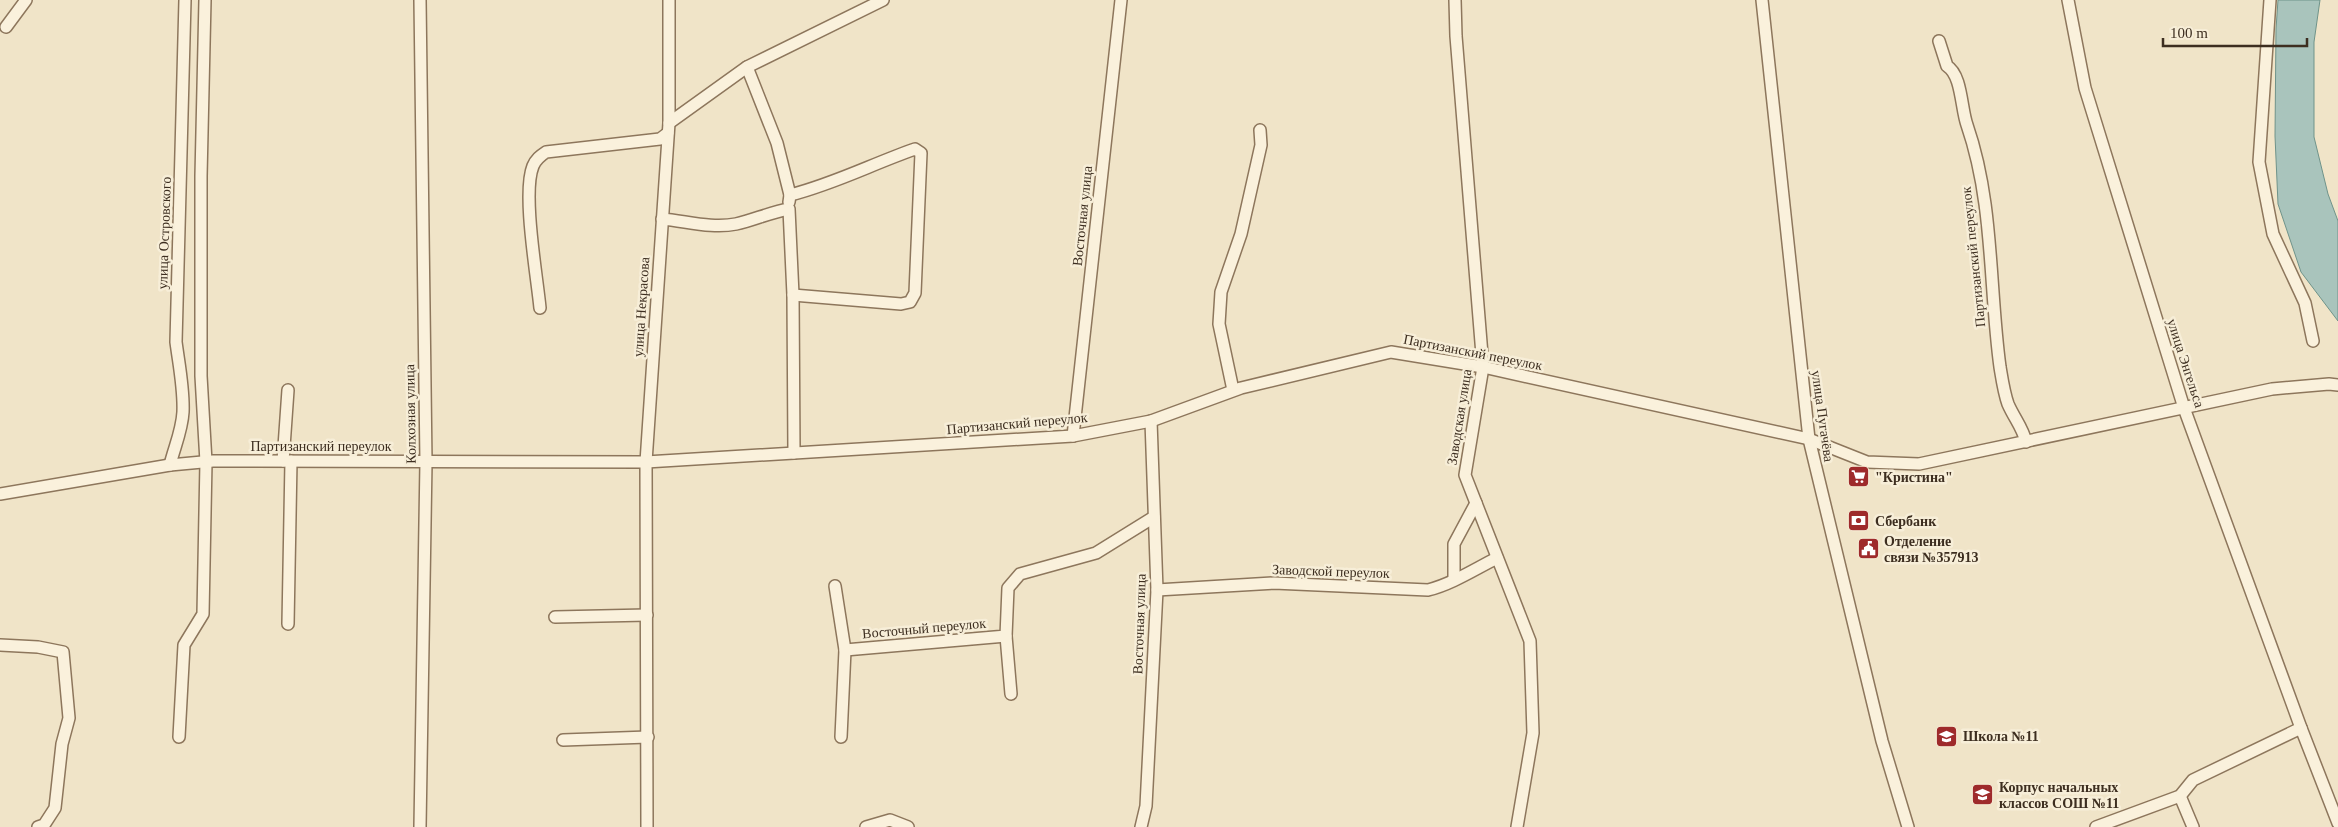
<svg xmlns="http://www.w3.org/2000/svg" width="2338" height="827" font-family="'Times New Roman',serif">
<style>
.water{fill:#a9c4bc;stroke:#6f938a}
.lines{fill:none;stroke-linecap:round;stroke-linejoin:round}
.minor-casing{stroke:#8d765c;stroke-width:14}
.minor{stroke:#faf1dc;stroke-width:11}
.labels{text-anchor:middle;stroke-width:5;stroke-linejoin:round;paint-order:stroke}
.street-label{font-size:14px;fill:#3d2e20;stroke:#f7eed8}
.poi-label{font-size:14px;font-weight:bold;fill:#3d2e20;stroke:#f7eed8;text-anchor:start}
</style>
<rect width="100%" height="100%" fill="#f0e4c8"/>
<polygon class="water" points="2278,0 2320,0 2314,42 2314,137 2328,194 2338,221 2338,321 2301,272 2278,204 2275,136 2276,29"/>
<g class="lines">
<defs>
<g id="minor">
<polyline points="420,0 426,462 420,827"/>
<polyline points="1455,0 1456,36 1483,367 1465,475 1530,641 1533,733 1517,827"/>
<polyline points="1762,0 1809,439 1882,741 1908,827"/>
<polyline points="2068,0 2085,88 2184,408 2301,728 2338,823"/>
<polyline points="2270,0 2259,162 2273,234 2305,303 2313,341"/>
<polyline points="6,27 26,0"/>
<path d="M1939 41 1947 66C1962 75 1961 109 1967 125 1994 203 1989 287 2000 367 2002 379 2004 393 2008 404 2014 418 2023 428 2026 442"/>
<polyline points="747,67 777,143 790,195 789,202"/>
<polyline points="669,123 747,67 883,0"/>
<path d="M790 195C834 184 872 164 915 149L921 153 915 293 910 302 901 304 793 295"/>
<path d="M662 219C686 221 712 229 736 224 754 220 771 212 789 209L793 295 794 453"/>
<path d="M540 308C537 276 522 193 533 166 536 159 540 156 546 152L660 139 668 133"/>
<polyline points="1233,390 1219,324 1221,292 1241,234 1261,145 1260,130"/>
<polyline points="1073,436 1121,0"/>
<polyline points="283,461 288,390"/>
<path d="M170 465C174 448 182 431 183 412 184 389 179 365 176 342L185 0"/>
<polyline points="0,494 170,465 213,461 646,462 1073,436 1151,421 1241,388 1391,352 1483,367 1809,439 1867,462 1919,464 2272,389 2329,384 2338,385"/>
<polyline points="1454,579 1454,544 1476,503"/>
<polyline points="835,586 845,650 841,737"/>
<path d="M1157 590 1274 583 1428 590C1452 584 1475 569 1497 558"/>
<polyline points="555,617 647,615"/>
<polyline points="288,624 291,461"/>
<polyline points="1006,636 1011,694"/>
<polyline points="0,645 38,647 63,652 69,718 62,744 55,808 44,825 38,827"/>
<polyline points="845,650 1006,636 1008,588 1020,574 1096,553 1154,517"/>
<polyline points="179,737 184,645 203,614 206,462 201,376 201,176 205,0"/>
<polyline points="563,740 648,737"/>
<polyline points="2180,796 2193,827"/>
<polyline points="647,827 646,462 669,123 669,0"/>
<polyline points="866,827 890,820 908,827"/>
<polyline points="1141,827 1146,806 1157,590 1151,421"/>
<polyline points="2096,827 2180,796 2193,780 2301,728"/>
</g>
</defs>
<use href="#minor" class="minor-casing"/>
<use href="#minor" class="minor"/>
</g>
<defs>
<symbol id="supermarket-square" viewBox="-11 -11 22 22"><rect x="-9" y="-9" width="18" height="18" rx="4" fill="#9e2a2b" stroke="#f7eed8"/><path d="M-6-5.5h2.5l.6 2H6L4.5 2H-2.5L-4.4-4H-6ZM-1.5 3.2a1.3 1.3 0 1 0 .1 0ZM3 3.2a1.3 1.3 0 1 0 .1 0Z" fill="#fff"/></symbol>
<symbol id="bank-square" viewBox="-11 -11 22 22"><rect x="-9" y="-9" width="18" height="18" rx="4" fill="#9e2a2b" stroke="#f7eed8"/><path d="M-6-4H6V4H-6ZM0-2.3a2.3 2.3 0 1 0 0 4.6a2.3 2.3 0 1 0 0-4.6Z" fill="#fff"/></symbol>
<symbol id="civic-square" viewBox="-11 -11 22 22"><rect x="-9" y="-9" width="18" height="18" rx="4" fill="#9e2a2b" stroke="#f7eed8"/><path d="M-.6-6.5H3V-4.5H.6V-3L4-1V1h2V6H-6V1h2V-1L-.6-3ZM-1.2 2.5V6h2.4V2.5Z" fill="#fff"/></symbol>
<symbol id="school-square" viewBox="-11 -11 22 22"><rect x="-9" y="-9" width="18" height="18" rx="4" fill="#9e2a2b" stroke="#f7eed8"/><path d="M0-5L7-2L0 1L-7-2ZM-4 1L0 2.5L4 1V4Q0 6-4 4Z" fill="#fff"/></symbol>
</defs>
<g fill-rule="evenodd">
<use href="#supermarket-square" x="1846" y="464" width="25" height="25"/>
<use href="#bank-square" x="1846" y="508" width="25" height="25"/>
<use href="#civic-square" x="1856" y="536" width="25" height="25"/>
<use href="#school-square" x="1934" y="724" width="25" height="25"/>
<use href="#school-square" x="1970" y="782" width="25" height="25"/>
</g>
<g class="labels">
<g class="street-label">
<text transform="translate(1082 216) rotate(-84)" y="5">Восточная улица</text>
<text transform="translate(164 233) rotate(-88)" y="5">улица Островского</text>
<text transform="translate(1973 257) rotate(-96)" y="5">Партизанский переулок</text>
<text transform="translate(641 307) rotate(-86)" y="5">улица Некрасова</text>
<text transform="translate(1473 352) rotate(11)" y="5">Партизанский переулок</text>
<text transform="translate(2186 363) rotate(72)" y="5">улица Энгельса</text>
<text transform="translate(410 414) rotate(-91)" y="5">Колхозная улица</text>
<text transform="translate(1823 416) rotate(82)" y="5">улица Пугачёва</text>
<text transform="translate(1459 417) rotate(-81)" y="5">Заводская улица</text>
<text transform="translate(1017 423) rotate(-5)" y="5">Партизанский переулок</text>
<text x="321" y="451">Партизанский переулок</text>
<text transform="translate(1331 571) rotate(2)" y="5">Заводской переулок</text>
<text transform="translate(1139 624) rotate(-88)" y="5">Восточная улица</text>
<text transform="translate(924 628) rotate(-5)" y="5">Восточный переулок</text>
</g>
<g class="poi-label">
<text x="1875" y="482">"Кристина"</text>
<text x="1875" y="526">Сбербанк</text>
<text x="1884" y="546">Отделение<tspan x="1884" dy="16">связи №357913</tspan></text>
<text x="1963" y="741">Школа №11</text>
<text x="1999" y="792">Корпус начальных<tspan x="1999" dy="16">классов СОШ №11</tspan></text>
</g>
</g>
<path d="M2163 38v8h144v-8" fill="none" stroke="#3d2e20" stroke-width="2.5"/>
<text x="2170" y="38" font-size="15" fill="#3d2e20" stroke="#f7eed8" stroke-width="4" paint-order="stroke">100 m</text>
</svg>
